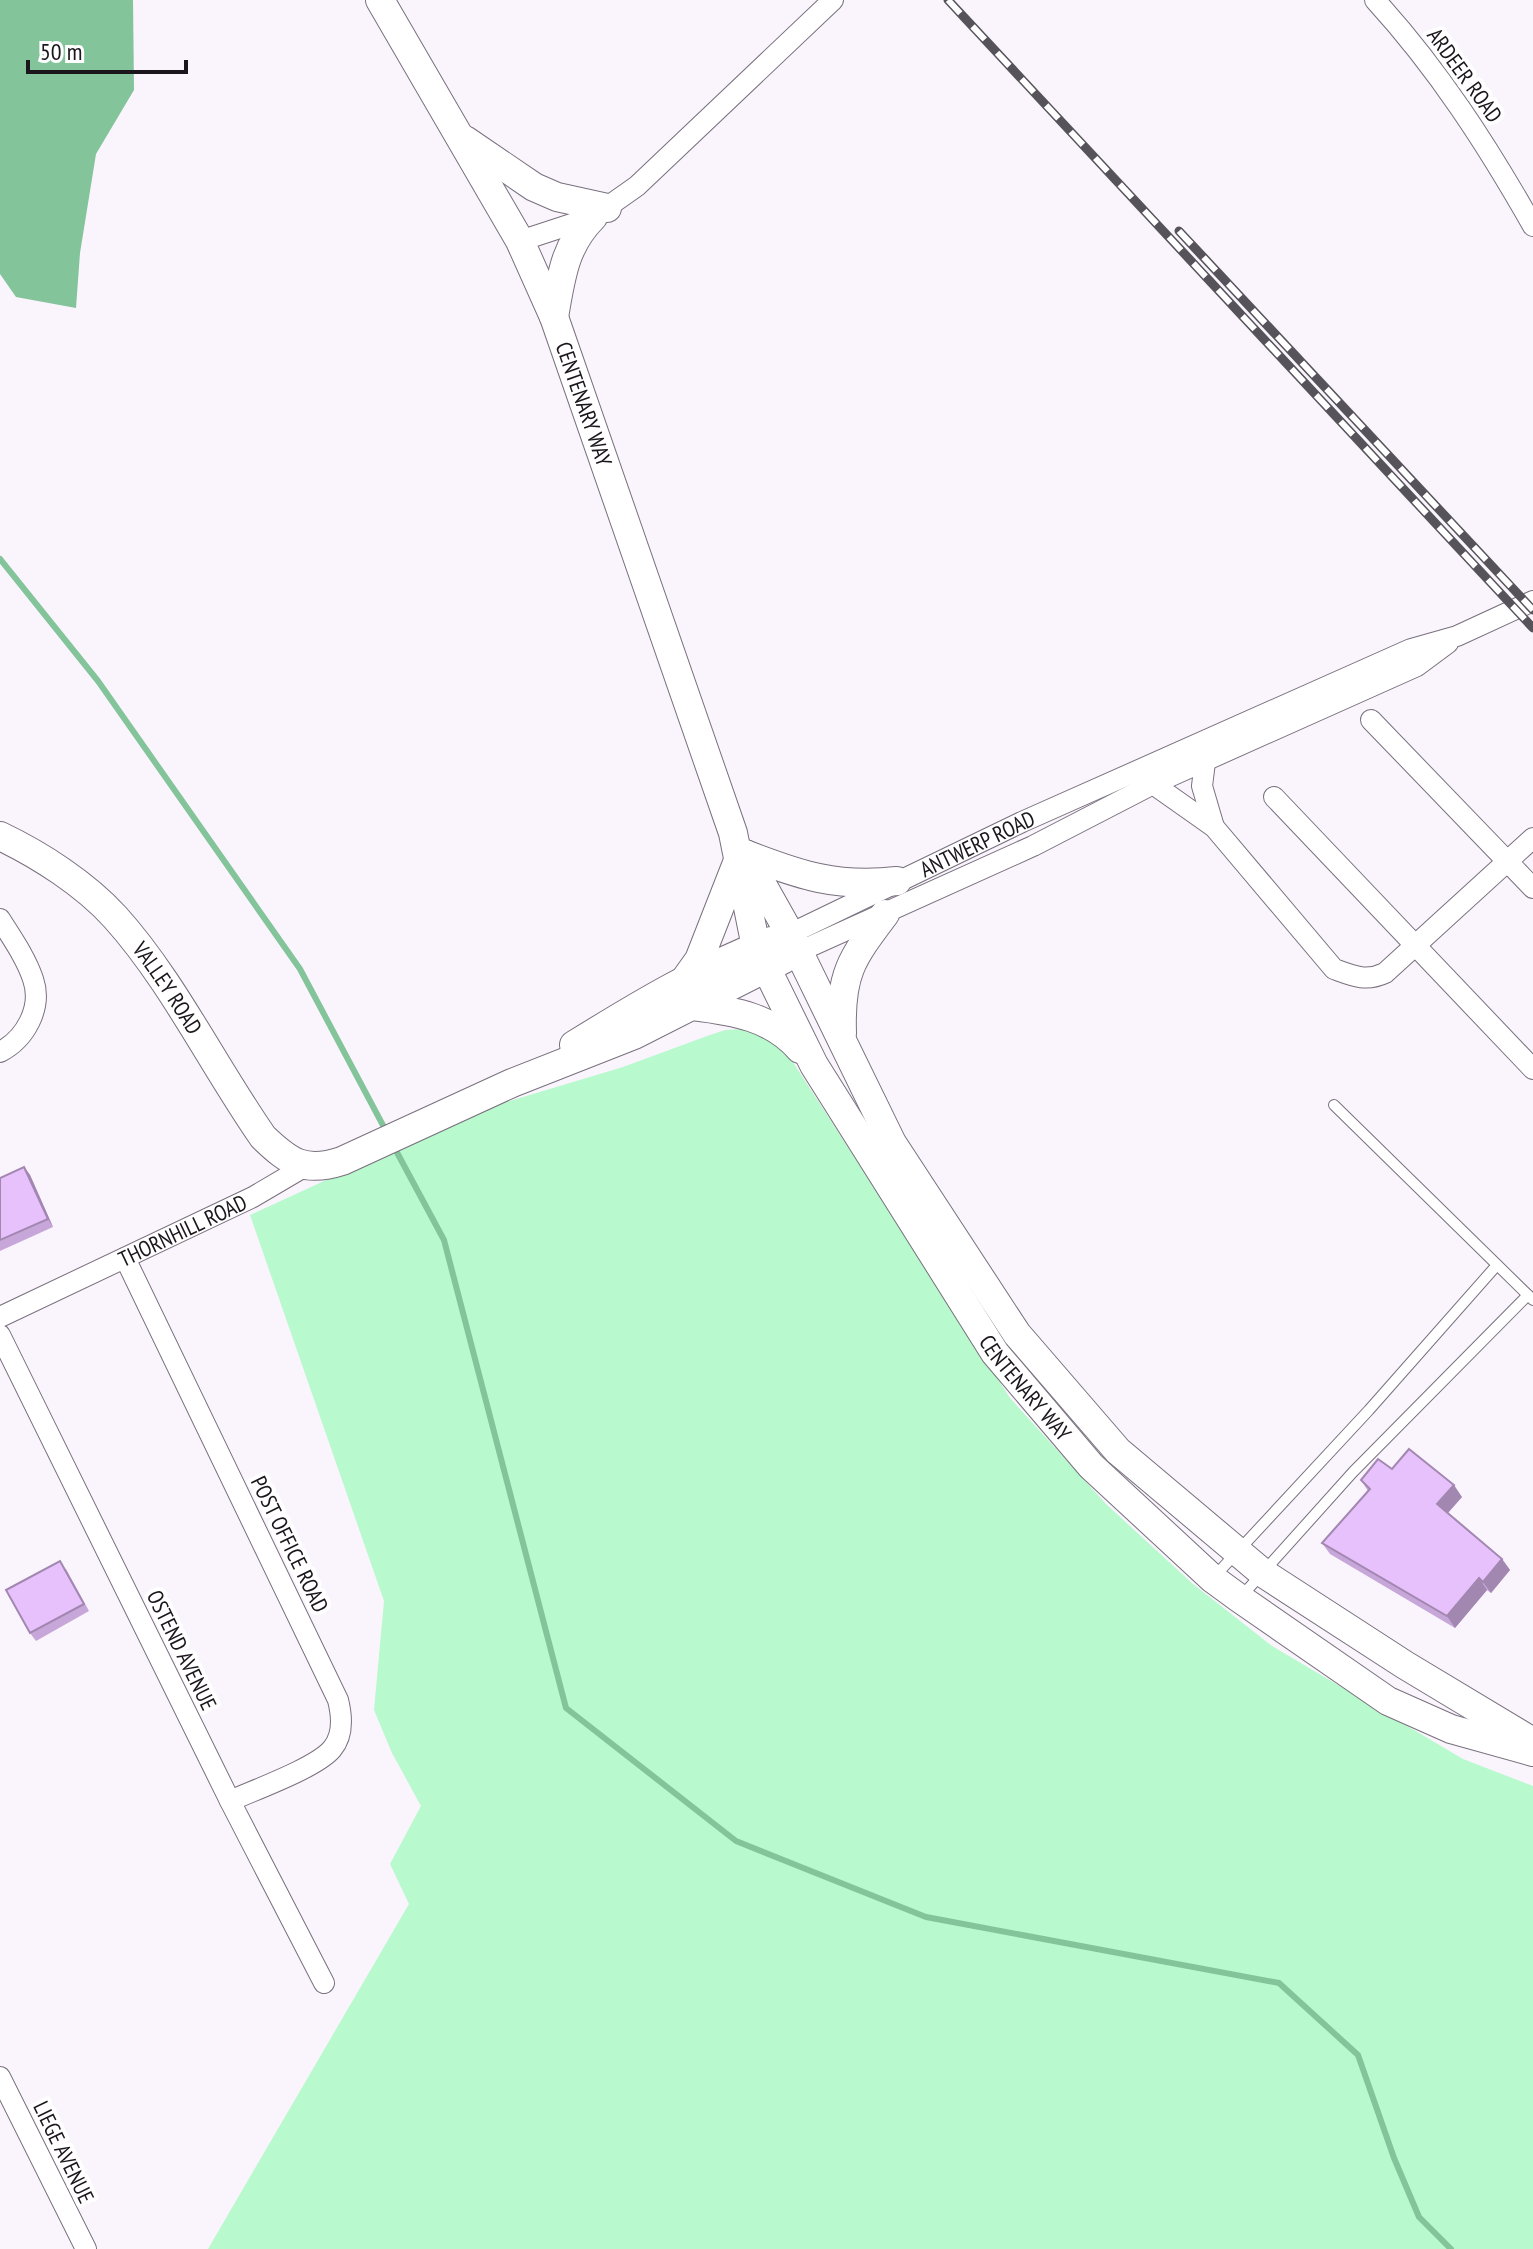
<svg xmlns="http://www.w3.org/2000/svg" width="1533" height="2249" font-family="'PT Sans Narrow',sans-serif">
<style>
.green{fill:#b8f9cd}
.water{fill:#84c49a}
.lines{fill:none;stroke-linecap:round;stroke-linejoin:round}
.stream{stroke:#84c49a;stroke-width:6}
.lane-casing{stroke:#79707e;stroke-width:12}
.street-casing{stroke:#79707e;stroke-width:22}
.secondary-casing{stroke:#79707e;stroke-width:30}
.lane{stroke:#fff;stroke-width:10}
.street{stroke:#fff;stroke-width:20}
.secondary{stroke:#fff;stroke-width:28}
.rail-casing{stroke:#57535a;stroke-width:9}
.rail{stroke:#fff;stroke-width:6;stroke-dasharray:18;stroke-linecap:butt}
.wall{fill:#c7a6d9}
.shaded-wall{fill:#a287b0}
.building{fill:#e7c1fc;stroke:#a287b0;stroke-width:2}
.labels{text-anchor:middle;stroke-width:8;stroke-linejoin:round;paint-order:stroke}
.street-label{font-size:22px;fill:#1a161c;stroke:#fff}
</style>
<rect width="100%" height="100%" fill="#faf4fd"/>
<path class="green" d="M742 1029C762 1034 775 1043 789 1056L1010 1398 1106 1504 1193 1584 1272 1646 1463 1759 1533 1786V2249H208L409 1904 390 1864 421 1806 392 1753 374 1710 384 1601 250 1215 476 1111 623 1067 707 1036 725 1030Z"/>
<polygon class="water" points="0,0 133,0 134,90 96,154 80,253 76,308 16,297 0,274"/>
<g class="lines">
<g class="stream">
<polyline points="0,559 98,681 300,969 386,1131"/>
<polyline points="393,1145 444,1240 566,1708 736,1841 926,1917 1279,1983 1358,2055 1394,2158 1419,2217 1451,2249"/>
</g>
<defs>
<g id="lane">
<polyline points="1334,1105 1533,1300"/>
<polyline points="1214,1577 1369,1410 1497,1265"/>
<polyline points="1240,1598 1353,1472 1528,1295"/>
</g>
<g id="street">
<path d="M1375 0C1438 69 1487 145 1533 226"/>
<polyline points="520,241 593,217 637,186 833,0"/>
<polyline points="1371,720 1533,888"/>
<polyline points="1205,762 1202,786 1214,827"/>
<path d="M1153 784 1214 827 1334 969C1353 976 1366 982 1385 973L1533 838"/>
<polyline points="1274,797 1533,1069"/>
<path d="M0 919C12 938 26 958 33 979 43 1008 25 1039 0 1052"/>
<path id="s1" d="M790 934 1022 822 1411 649 1457 636 1533 601"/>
<polyline points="798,952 1033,846 1153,784 1417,666 1448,643"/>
<path d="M125 1258 338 1700C342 1716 344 1735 332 1749 316 1768 254 1790 230 1801"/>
<path id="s2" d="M0 1317 253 1197 304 1167"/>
<polyline points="0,1335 230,1801 324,1983"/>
<polyline points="0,2077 86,2249"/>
</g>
<g id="secondary">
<path id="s3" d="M380 0 520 241 554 317 733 833 756 947 814 1065 995 1353 1091 1466 1213 1579 1239 1598 1388 1701 1451 1729 1533 1752"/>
<polyline points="465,140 534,187 557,197 607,208"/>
<path d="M554 317C561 278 564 246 593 217"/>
<path id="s4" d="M0 836C40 855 85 884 115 917 172 980 214 1067 263 1137 290 1163 305 1173 342 1161L512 1083 634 1035 784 959"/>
<polyline points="745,854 790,934 892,1143 1017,1334 1118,1451 1263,1573 1405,1665 1533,1742"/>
<path d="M745 854C799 875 837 888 897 881"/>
<polyline points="684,981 699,960 737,863"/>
<path d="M693 1006C734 1011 772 1017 800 1049"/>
<path d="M842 1033C840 974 851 959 885 914"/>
<path d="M574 1045C637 1006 702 967 771 941"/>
</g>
</defs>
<use href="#lane" class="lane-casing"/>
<use href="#street" class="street-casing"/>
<use href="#secondary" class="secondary-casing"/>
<use href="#lane" class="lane"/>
<use href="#street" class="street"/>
<use href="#secondary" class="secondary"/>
<defs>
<g id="rail">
<polyline points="948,0 1533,628"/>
<polyline points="1179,231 1533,610"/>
</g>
</defs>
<use href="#rail" class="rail-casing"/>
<use href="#rail" class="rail"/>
</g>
<g class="wall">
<polygon points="24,1167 30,1175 53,1227 0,1251 0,1178"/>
<polygon points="1392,1469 1462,1497 1448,1513 1502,1559 1510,1570 1491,1593 1487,1590 1455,1628 1330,1554 1322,1543 1368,1491 1361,1480"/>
<polygon points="66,1569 89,1611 36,1641 30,1633"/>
</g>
<g class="shaded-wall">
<polygon points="24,1167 30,1175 53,1227 48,1219"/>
<polygon points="1454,1485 1462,1497 1445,1516 1437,1504"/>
<polygon points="1502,1559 1510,1570 1491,1593 1483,1582"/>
<polygon points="1479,1578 1487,1590 1455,1628 1447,1616"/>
</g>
<g class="building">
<polygon points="24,1167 48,1219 0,1240 0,1178"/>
<polygon points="1409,1449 1454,1485 1437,1504 1502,1559 1483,1582 1479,1578 1447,1616 1322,1543 1370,1489 1361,1480 1378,1459 1392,1469"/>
<polygon points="60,1561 84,1604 30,1633 6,1590"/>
</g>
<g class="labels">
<g class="street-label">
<text transform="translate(1465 75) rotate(54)" y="8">ARDEER ROAD</text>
<text dy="8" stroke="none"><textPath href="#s3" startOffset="454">CENTENARY WAY</textPath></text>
<text dy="8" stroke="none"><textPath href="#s1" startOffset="208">ANTWERP ROAD</textPath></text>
<text dy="8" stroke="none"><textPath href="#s4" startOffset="230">VALLEY ROAD</textPath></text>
<text dy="8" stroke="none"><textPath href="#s2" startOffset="202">THORNHILL ROAD</textPath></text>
<text dy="8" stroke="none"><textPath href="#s3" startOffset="1542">CENTENARY WAY</textPath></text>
<text transform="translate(290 1544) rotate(64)" y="8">POST OFFICE ROAD</text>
<text transform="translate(182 1650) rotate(64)" y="8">OSTEND AVENUE</text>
<text transform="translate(64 2152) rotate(64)" y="8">LIEGE AVENUE</text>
</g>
</g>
<path d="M28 60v12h158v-12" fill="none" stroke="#1a161c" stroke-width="4"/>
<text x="40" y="60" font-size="24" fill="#1a161c" stroke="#ffffff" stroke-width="6" paint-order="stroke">50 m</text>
</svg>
